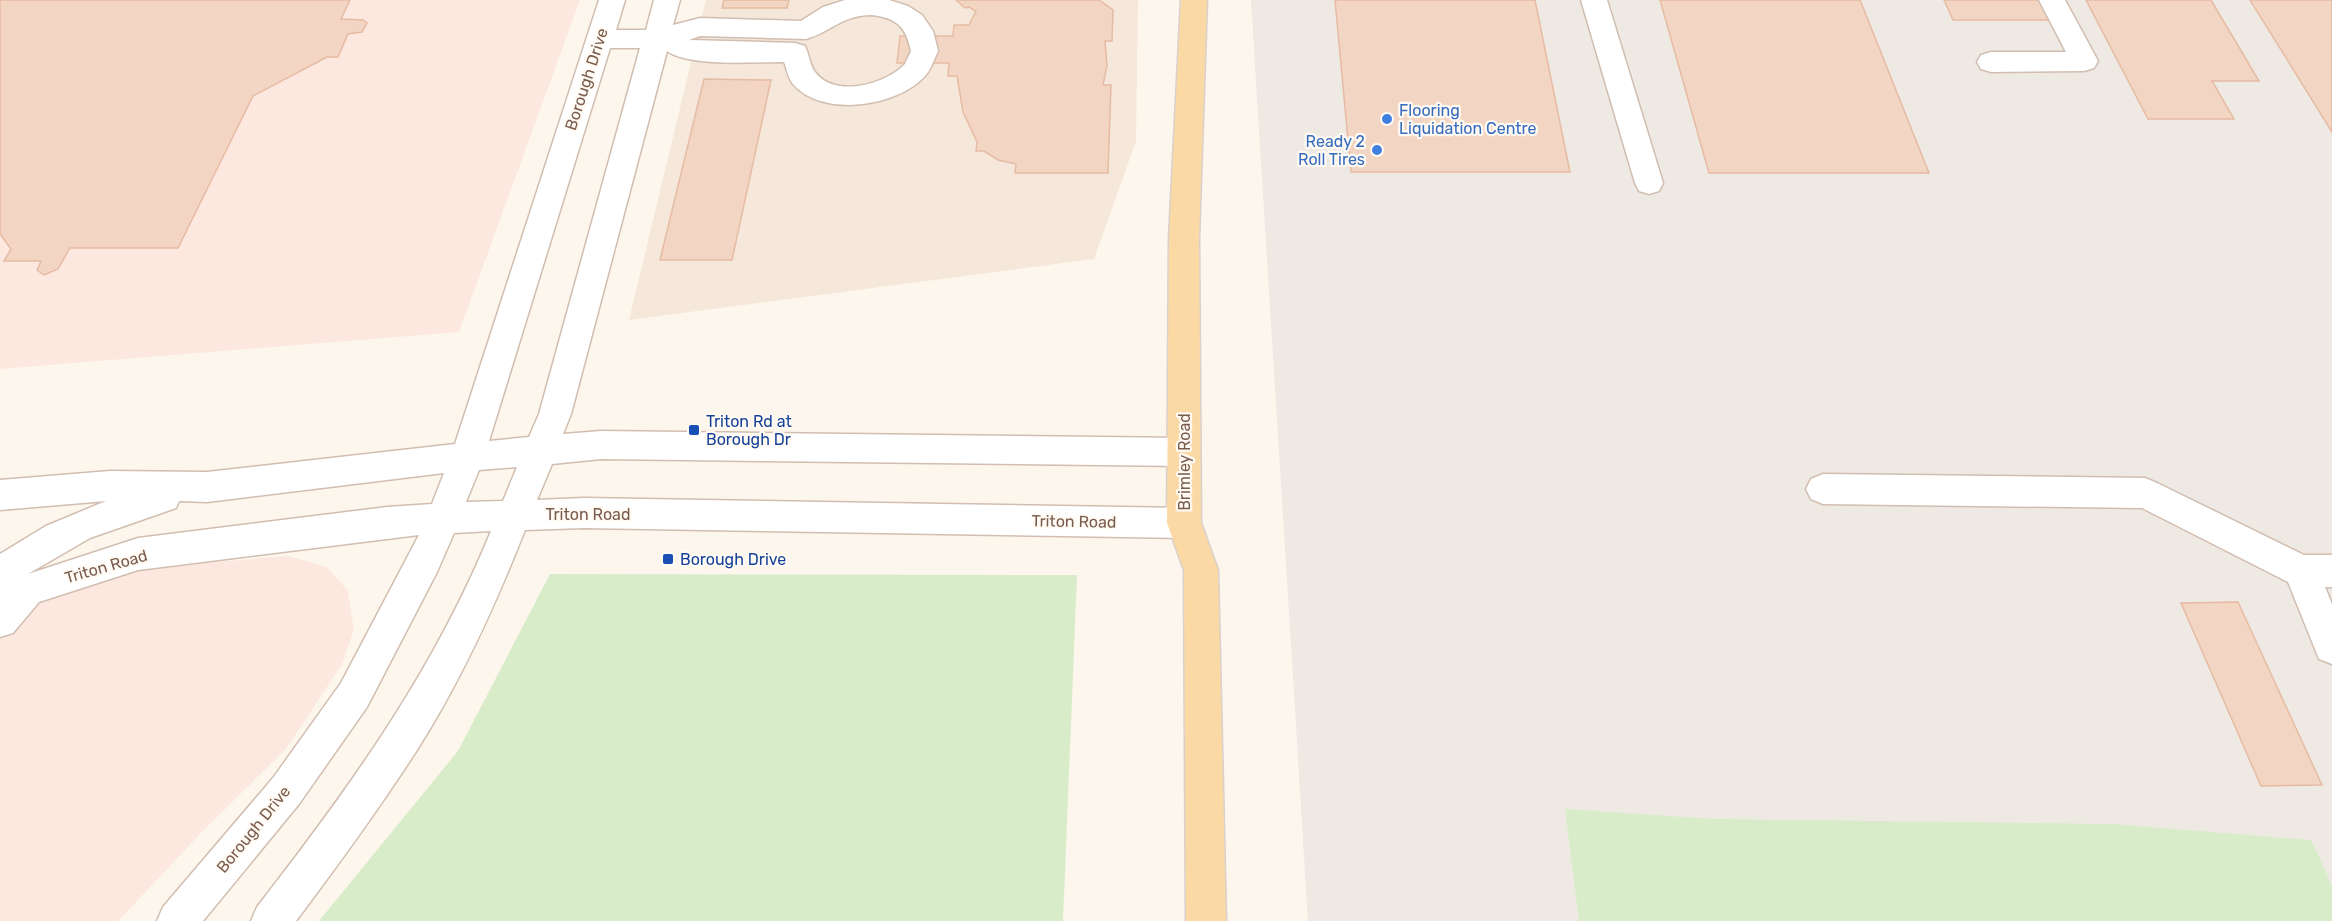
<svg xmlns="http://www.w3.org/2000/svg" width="2332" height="921" font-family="Rubik,sans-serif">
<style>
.residential{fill:#f5e8da}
.commercial{fill:#fde8e0}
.industrial{fill:#efe9e4}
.green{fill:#d8ecc9}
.building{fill:#f3d5c3;stroke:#e6bba3;stroke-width:1.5}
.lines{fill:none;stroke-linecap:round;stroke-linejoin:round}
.minor-casing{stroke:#d1beb0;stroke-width:3}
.major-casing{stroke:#dad1cd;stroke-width:3}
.minor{fill:#fff;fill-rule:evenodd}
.major{fill:#fbd9a5;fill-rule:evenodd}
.shop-dot{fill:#3f7fe0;stroke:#fffaf3;stroke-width:2}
.transit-dot{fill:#1a4fb4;stroke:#fffaf3;stroke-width:2}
.labels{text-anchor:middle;stroke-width:4.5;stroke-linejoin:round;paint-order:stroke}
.street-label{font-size:16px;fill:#7a5c4d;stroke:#fffaf3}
.shop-label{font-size:16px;fill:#366cbe;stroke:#fffaf3;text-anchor:start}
.transit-label{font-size:16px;fill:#164399;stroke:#fffaf3;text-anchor:start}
</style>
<rect width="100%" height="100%" fill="#fdf6ec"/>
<polygon class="residential" points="706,0 1138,0 1136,141 1094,259 629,320"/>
<g class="commercial">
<polygon points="0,0 580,0 459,332 0,369"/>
<polygon points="288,556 327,567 348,591 354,630 342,664 286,749 203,831 118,921 0,921 0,580"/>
</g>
<polygon class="industrial" points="1251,0 2332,0 2332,921 1308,921"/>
<g class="green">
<polygon points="550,574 1077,575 1063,921 319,921 458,751"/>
<polygon points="1565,809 1713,819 2113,824 2311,840 2332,885 2332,921 1579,921"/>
</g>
<g class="building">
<polygon points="0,0 350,0 341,19 363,20 367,23 362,32 348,34 338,57 327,57 253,96 178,248 70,248 58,269 44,275 37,270 41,261 4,261 11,249 0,234"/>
<polygon points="724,0 789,0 787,8 722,8"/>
<polygon points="1099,0 1113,10 1112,41 1105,41 1107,66 1103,85 1111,85 1108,173 1015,173 1016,164 998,160 984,151 976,151 977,142 963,112 957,76 948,76 949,63 897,63 900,36 953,36 954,25 969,25 976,11 969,7 965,8 956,0"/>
<polygon points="1335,0 1535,0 1570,172 1351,172"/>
<polygon points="1660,0 1860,0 1929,173 1709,173"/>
<polygon points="1944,0 2040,0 2050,20 1953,20"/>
<polygon points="2086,0 2211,0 2259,81 2212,81 2234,119 2148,119"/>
<polygon points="2250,0 2332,0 2332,132"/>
<polygon points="704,79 771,80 732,260 660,260"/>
<polygon points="2238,602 2322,785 2261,786 2181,603"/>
</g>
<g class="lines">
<defs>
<g id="minor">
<path d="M599 0H625L616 30H646L654 0H680L673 25 700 18 801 21 823 7 845 0H889L908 6 922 15 933 31 938 51C934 59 931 70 925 76 897 107 822 118 793 84 788 78 787 69 784 62 755 62 689 67 667 51L571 414 563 434 601 431 1184 438 1196 442 1200 452 1196 462 1184 466 601 459 552 464 537 500 584 498 1184 508 1196 512 1201 523 1196 534 1184 538 584 528 525 530C495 606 461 681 417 750 379 809 338 865 296 921H251L257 907C350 787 433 673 491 531L454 533 437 572 367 707 299 804 203 921H157L163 907 273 778 341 683 419 535 138 570 39 602 13 633 0 637V554L46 526 106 501 0 510V480L110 471 207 472 455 444ZM872 15C897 18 906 27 911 51 909 55 907 60 905 64 886 84 835 99 815 72 810 66 809 54 805 46L795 43 689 40 700 36 806 39C831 32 842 15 872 15ZM610 48H640L539 414 529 437 489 441ZM517 467 503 501 466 502 479 470ZM444 473 432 504 387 507 138 538 28 574 90 538 176 508 179 501 207 502Z"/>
<polygon points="1581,0 1607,0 1663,183 1659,191 1649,194 1639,191 1635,183"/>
<polygon points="2039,0 2065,0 2098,61 2094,68 2084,71 1991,72 1981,69 1977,62 1981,55 1991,52 2066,52"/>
<polygon points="1823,474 2145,478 2157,483 2304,555 2332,555 2332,587 2325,587 2332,604 2332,664 2319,659 2288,582 2142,508 1823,504 1811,499 1806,489 1811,479"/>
</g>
<polygon id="major" points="1181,0 1207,0 1199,238 1201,523 1218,570 1226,921 1186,921 1184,570 1167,523 1169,238"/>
</defs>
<use href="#minor" class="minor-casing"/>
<use href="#major" class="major-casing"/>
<use href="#minor" class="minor"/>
<use href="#major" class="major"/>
</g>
<g class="shop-dot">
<circle cx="1387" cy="119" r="6"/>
<circle cx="1377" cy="150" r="6"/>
</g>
<g class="transit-dot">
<rect x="688" y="424" width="12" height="12" rx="3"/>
<rect x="662" y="553" width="12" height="12" rx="3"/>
</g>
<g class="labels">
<g class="street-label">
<text transform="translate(586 79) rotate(-72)" y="6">Borough Drive</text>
<text transform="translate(1184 462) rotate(-90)" y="6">Brimley Road</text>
<text x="588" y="520">Triton Road</text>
<text transform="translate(1074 521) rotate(1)" y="6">Triton Road</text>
<text transform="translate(106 566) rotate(-16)" y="6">Triton Road</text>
<text transform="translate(253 829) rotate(-51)" y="6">Borough Drive</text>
</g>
<g class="shop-label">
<text x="1399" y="116">Flooring<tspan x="1399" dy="18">Liquidation Centre</tspan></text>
<text x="1365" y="147" text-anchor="end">Ready 2<tspan x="1365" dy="18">Roll Tires</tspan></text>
</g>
<g class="transit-label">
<text x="706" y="427">Triton Rd at<tspan x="706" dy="18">Borough Dr</tspan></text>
<text x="680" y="565">Borough Drive</text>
</g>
</g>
</svg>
